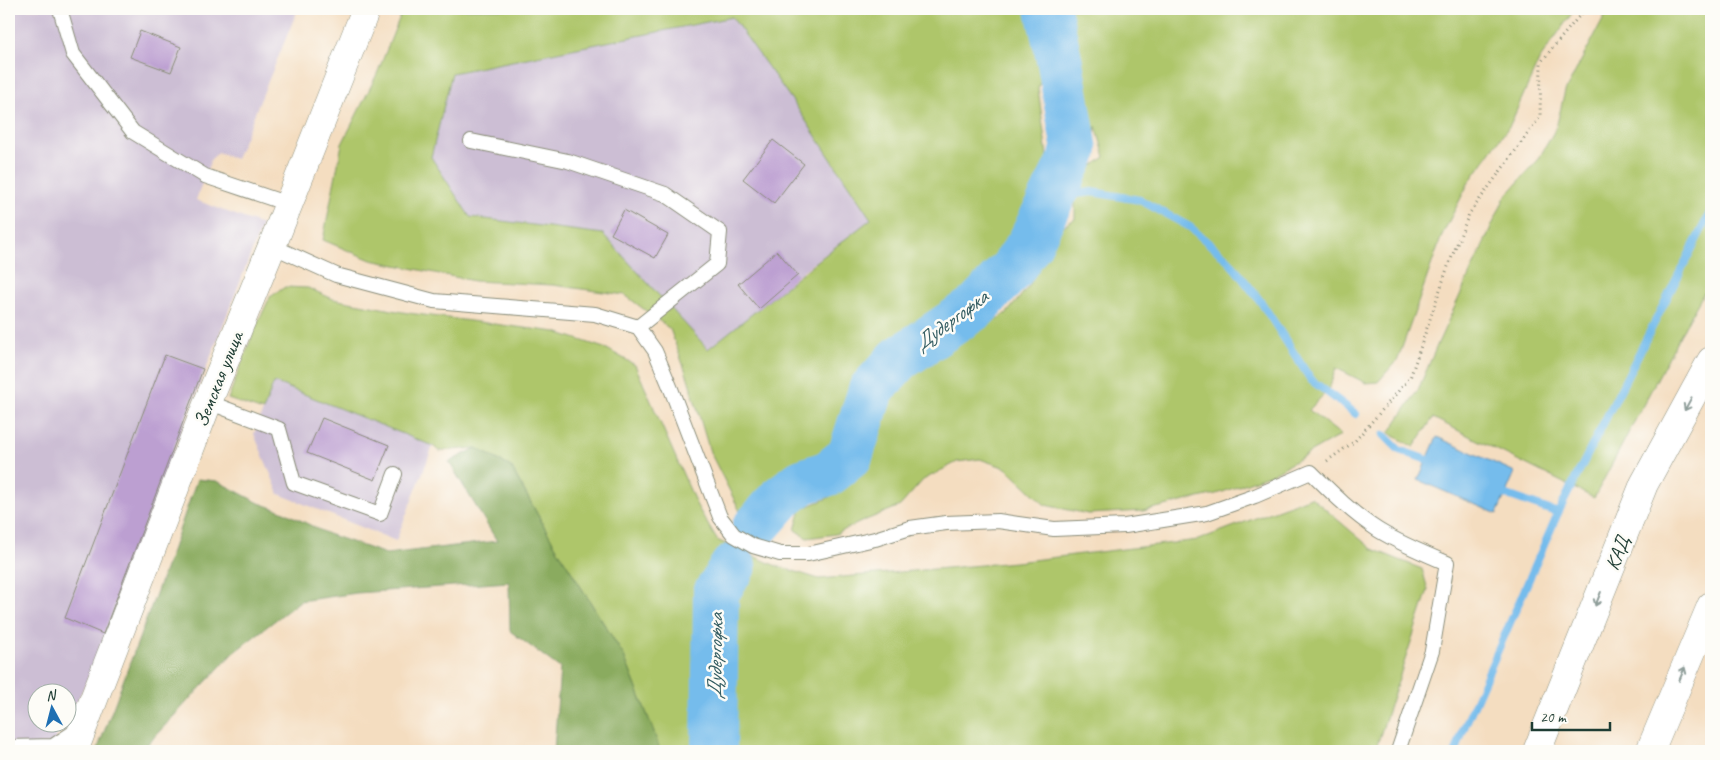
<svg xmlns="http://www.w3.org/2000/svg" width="1720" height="760" font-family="Caveat,sans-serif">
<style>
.industrial{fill:#ccbed4}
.green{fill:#aec66b;stroke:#668250;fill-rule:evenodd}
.forest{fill:#8aab5f;stroke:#54744a}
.water{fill:#75bcec;stroke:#4a7c90}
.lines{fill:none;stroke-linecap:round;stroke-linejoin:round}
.stream{stroke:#75bcec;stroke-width:8}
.river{stroke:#75bcec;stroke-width:46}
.building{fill:#bc9fd1}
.lane-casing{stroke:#8a8d7a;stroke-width:16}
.street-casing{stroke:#8a8d7a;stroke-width:29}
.highway-casing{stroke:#8a8d7a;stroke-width:29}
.path{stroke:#8a8d7a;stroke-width:3;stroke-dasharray:1 4;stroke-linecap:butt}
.lane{stroke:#fff;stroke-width:14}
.street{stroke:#fff;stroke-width:28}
.highway{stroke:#fff;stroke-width:28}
.oneway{stroke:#8f9e9a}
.labels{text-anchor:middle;stroke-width:5;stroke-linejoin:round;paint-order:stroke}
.street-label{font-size:20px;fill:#1f3d34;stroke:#fdfcf7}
.water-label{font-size:21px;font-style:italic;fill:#345d62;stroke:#fdfcf7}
</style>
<rect width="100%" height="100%" fill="#fdfcf7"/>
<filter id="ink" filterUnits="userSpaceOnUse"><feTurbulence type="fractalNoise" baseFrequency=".02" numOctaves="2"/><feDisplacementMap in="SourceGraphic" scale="10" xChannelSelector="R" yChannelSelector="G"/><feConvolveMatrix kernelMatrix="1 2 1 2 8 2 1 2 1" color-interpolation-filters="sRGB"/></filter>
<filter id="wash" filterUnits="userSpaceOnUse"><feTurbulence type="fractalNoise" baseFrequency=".0096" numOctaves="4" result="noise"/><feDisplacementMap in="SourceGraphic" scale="20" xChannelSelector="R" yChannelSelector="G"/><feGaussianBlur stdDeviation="1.12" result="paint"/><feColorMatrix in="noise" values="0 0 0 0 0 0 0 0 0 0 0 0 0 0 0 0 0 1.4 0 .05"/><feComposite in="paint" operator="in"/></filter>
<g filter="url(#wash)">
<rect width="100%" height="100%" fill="#f4ddc0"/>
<g class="industrial">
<polygon points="9,9 298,9 236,159 218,153 211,159 196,200 262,225 176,446 102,648 78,700 68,715 68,692 38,692 38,722 62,723 51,751 9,751"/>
<polygon points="732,17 794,103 871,219 798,275 759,309 708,349 603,234 470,217 430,157 452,73"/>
<polygon points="274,382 433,446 396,541 279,494 254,434"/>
</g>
<g class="green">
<path d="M403 9H1575L1539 60 1510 125 1469 182 1442 235 1398 359 1378 382 1366 383 1336 368 1329 389 1309 410 1341 435 1274 473 1220 493 1143 511 1088 514 1045 505 1006 468 980 459 957 462 923 480 900 506 861 522 836 534 807 538 795 530 801 509 828 498 852 476 870 455 881 430 889 403 907 379 930 359 1007 313 1029 286 1058 229 1075 219V193L1091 167 1105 157 1096 126 1092 150 1088 162 1074 184 1057 174 1059 145 1058 104 1043 74 1038 88 1049 171 1014 241 970 290 895 347 851 391 836 455 778 486 745 521 710 452 688 378 670 329 625 295 553 285 474 281 371 260 323 240 342 144 377 74ZM732 17 794 103 871 219C816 261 763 306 708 349L603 234 470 217 431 157 452 73Z"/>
<polygon points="1622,9 1711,9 1711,280 1685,326 1594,498 1433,418 1414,447 1389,433 1418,390 1439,341 1505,197 1538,160 1556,128 1565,91 1605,16 1619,12"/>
<polygon points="285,287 308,288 333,299 408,313 556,332 607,349 635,365 697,506 717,540 774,565 819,579 1016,562 1198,540 1311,497 1372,549 1422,569 1428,590 1375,751 660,751 654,732 624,656 554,544 511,467 476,448 439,451 433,446 274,382 263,411 228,399 254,331 270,297"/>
</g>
<polygon class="forest" points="476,448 511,467 554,544 624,656 654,732 660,751 554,751 560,668 510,631 509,582 357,593 300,601 233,653 141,751 99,751 98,748 172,551 197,479 217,481 259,503 282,511 328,534 386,554 497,541 449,462"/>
<polygon class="water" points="1437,437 1515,472 1497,514 1418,480"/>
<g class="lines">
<g class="stream">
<polyline points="1053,197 1092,192 1140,200 1190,227 1229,261 1261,302 1311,380 1356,414"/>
<polyline points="1384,435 1399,450 1436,463"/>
<polyline points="1496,491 1558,513"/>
<polyline points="1456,751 1464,728 1558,513 1711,211"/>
<polyline points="1707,751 1711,741"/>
</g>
<g class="river">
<polyline points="754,529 782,497 802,482 829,473 850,456 871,390 899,359 976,307 1012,269 1030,243 1075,150 1060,63 1048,9"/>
<polyline points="714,751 716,593 733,566"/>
</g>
</g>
<g id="blocks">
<g class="building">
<polygon points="140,31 181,47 171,72 130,57"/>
<polygon points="773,140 804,164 774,203 743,179"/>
<polygon points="624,210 668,235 655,258 611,234"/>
<polygon points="777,251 798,275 759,309 738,284"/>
<polygon points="165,355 203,369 103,634 65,618"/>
<polygon points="322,418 389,445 375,480 307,453"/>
</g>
</g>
</g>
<g filter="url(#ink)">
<use href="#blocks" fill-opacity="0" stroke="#8a8d7a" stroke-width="1"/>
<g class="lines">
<defs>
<g id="lane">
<polyline points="60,9 73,54 133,132 205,176 288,204"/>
<polyline points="471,141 568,161 665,194 720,232 717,264 638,327"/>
<path d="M272 246 336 275 434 301 595 314 638 327 655 351 671 389 720 517 734 535 753 546 780 554H808L875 539 910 528 946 523 998 521 1054 529 1125 526 1207 513 1255 496 1311 472C1332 493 1353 514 1378 530 1399 543 1423 553 1447 563L1432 651 1398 751"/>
<polyline points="208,402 279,429 294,483 380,514 395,474"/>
<polyline points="9,747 53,746 80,728"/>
</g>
<polyline id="street" points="74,751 208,402 272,246 366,9"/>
<g id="highway">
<polyline points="1537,751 1644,484 1711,361"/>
<polyline points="1650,751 1711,606"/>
</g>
</defs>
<use href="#lane" class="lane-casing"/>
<use href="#street" class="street-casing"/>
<use href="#highway" class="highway-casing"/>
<polyline class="path" points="1327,461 1355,441 1410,378 1447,269 1469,214 1540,117 1541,62 1585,9"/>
<use href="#lane" class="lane"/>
<use href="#street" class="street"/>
<use href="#highway" class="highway"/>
</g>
<defs><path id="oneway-shaft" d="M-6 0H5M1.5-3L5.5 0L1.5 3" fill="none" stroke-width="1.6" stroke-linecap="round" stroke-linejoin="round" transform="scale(1.25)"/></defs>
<g class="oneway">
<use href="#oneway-shaft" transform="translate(1688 404) rotate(118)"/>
<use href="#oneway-shaft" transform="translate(1598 599) rotate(112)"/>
<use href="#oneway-shaft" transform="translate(1682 674) rotate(-67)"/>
</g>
</g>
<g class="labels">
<g class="street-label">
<text transform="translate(218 379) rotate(-68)" y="7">Земская улица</text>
<text transform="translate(1617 553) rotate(-68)" y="7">КАД</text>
</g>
<g class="water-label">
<text transform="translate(951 320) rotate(-37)" y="7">Дудергофка</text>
<text transform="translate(715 656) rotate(-89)" y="7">Дудергофка</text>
</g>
</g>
<rect width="1720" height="760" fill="none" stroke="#fdfcf7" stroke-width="30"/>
<g transform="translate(52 708) rotate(353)"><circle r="24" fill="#fdfcf7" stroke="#a4b0a9"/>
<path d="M0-4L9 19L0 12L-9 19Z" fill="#1f6fb2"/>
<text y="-8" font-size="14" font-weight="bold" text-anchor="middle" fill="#1f3d34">N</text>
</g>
<path d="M1532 722v8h78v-8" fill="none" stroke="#1f3d34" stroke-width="2.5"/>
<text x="1540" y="722" font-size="15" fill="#1f3d34" stroke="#fdfcf7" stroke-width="4" paint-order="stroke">20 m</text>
</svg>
